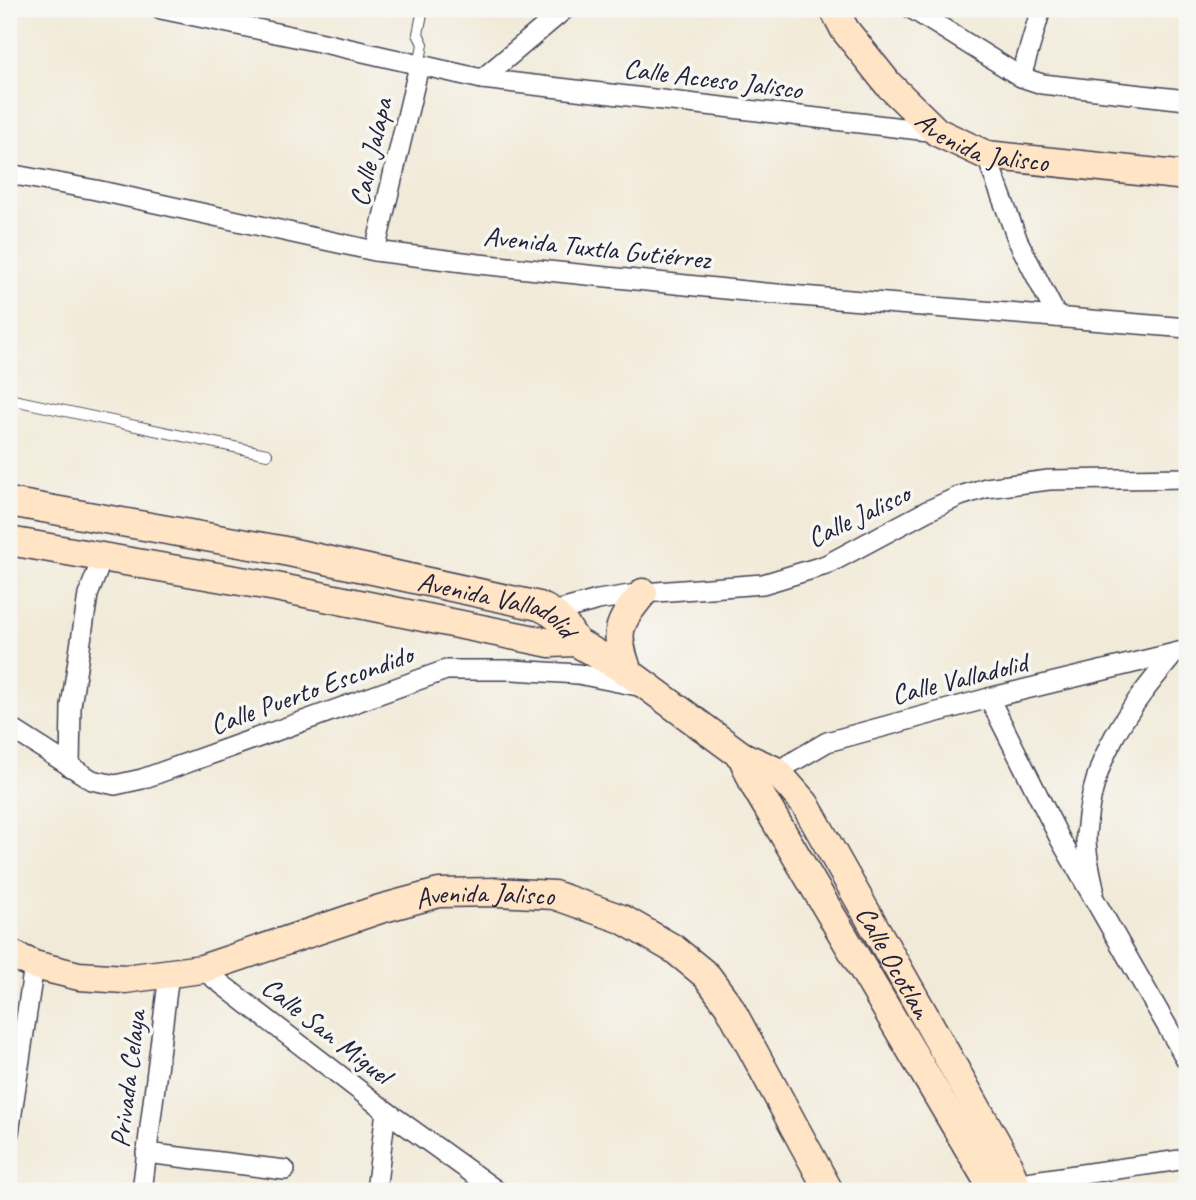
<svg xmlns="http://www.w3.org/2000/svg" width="1196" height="1200" font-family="Caveat,sans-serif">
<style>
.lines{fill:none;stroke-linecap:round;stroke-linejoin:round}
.lane-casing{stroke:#414053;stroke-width:12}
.street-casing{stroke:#414053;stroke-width:22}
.secondary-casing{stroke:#414053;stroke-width:31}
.lane{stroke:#fff;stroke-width:10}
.street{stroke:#fff;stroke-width:19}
.secondary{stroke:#ffe4c6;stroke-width:28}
.labels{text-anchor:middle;stroke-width:7;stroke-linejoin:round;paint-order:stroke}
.street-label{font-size:28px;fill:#22223b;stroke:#f6f6f2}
</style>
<rect width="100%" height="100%" fill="#f6f6f2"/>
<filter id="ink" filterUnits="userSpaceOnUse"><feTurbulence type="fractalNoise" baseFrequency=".0143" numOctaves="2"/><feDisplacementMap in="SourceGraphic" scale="14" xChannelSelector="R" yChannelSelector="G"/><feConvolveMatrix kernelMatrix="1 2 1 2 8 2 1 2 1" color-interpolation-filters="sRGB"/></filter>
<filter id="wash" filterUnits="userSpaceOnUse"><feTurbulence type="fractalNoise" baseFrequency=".00686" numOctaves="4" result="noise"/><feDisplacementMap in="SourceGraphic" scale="28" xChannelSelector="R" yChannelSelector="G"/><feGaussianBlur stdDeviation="1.57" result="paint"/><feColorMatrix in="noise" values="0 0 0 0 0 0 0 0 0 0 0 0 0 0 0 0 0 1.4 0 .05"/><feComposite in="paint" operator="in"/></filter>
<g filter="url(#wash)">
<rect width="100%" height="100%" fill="#f2ead8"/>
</g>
<g filter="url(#ink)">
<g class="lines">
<defs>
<g id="lane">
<polyline points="419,66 423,44 418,34 423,9"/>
<polyline points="9,399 267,454"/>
</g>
<g id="street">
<polyline points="161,9 319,42 482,79 937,132"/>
<polyline points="912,9 1021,77 1042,84 1187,100"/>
<polyline points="1021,77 1041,9"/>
<polyline points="482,79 565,9"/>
<polyline points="986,155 1018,241 1057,317"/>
<polyline points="9,174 96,190 375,251 479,264 765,293 1187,328"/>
<polyline points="375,251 419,66"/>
<polyline points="553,612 598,600 643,593 763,584 826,565 927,511 960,496 986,488 1049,480 1187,478"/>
<polyline points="989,698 1061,841 1187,1061"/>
<polyline points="9,727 92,780 115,785 142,779 446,670 513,670 578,674 643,687"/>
<polyline points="70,767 71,706 88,595 103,557"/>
<polyline points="767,777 827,742 989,698 1187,650"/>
<path d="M1094 889C1091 872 1085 852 1086 835 1091 757 1127 710 1175 653"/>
<polyline points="202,969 386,1111 497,1191"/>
<polyline points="9,1133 34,965"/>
<polyline points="146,1153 285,1170"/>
<polyline points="1005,1185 1187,1159"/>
<polyline points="142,1191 169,974"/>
<polyline points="376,1191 386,1111"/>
</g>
<g id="secondary">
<path id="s1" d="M834 9 845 30 888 84 937 132 986 155 1187 176"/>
<path id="s2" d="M9 502 280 550 539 606C558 614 566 625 576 642"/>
<polyline points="9,541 276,587 550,643 576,642"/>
<path id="s3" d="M576 642 628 672 742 756 776 771 805 804 1005 1158 1015 1183V1191"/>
<path d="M628 672C614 632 616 626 643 593"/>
<polyline points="742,756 755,786 994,1191"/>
<path id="s4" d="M9 953 34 965 79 976 125 979 202 969 380 909 439 893 497 892 554 895 622 919 674 949 707 976 729 1006 829 1191"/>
</g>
</defs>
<use href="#lane" class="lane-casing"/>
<use href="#street" class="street-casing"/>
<use href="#secondary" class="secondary-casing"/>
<use href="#lane" class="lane"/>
<use href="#street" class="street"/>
<use href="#secondary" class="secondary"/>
</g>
</g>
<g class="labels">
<g class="street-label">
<text transform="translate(713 78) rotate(7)" y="10">Calle Acceso Jalisco</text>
<text dy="10" stroke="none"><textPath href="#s1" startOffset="208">Avenida Jalisco</textPath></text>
<text transform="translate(370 152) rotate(-77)" y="10">Calle Jalapa</text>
<text transform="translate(597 247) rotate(6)" y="10">Avenida Tuxtla Gutiérrez</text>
<text transform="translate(858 515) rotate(-26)" y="10">Calle Jalisco</text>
<text dy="10" stroke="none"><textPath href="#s2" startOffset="500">Avenida Valladolid</textPath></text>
<text transform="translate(959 678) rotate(-14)" y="10">Calle Valladolid</text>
<text transform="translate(311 689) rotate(-20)" y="10">Calle Puerto Escondido</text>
<text dy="10" stroke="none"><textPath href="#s4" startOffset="492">Avenida Jalisco</textPath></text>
<text dy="10" stroke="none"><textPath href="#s3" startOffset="464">Calle Ocotlan</textPath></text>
<text transform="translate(327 1030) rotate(38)" y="10">Calle San Miguel</text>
<text transform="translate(127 1079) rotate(-83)" y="10">Privada Celaya</text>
</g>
</g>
<rect width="1196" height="1200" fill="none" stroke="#f6f6f2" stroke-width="35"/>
</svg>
